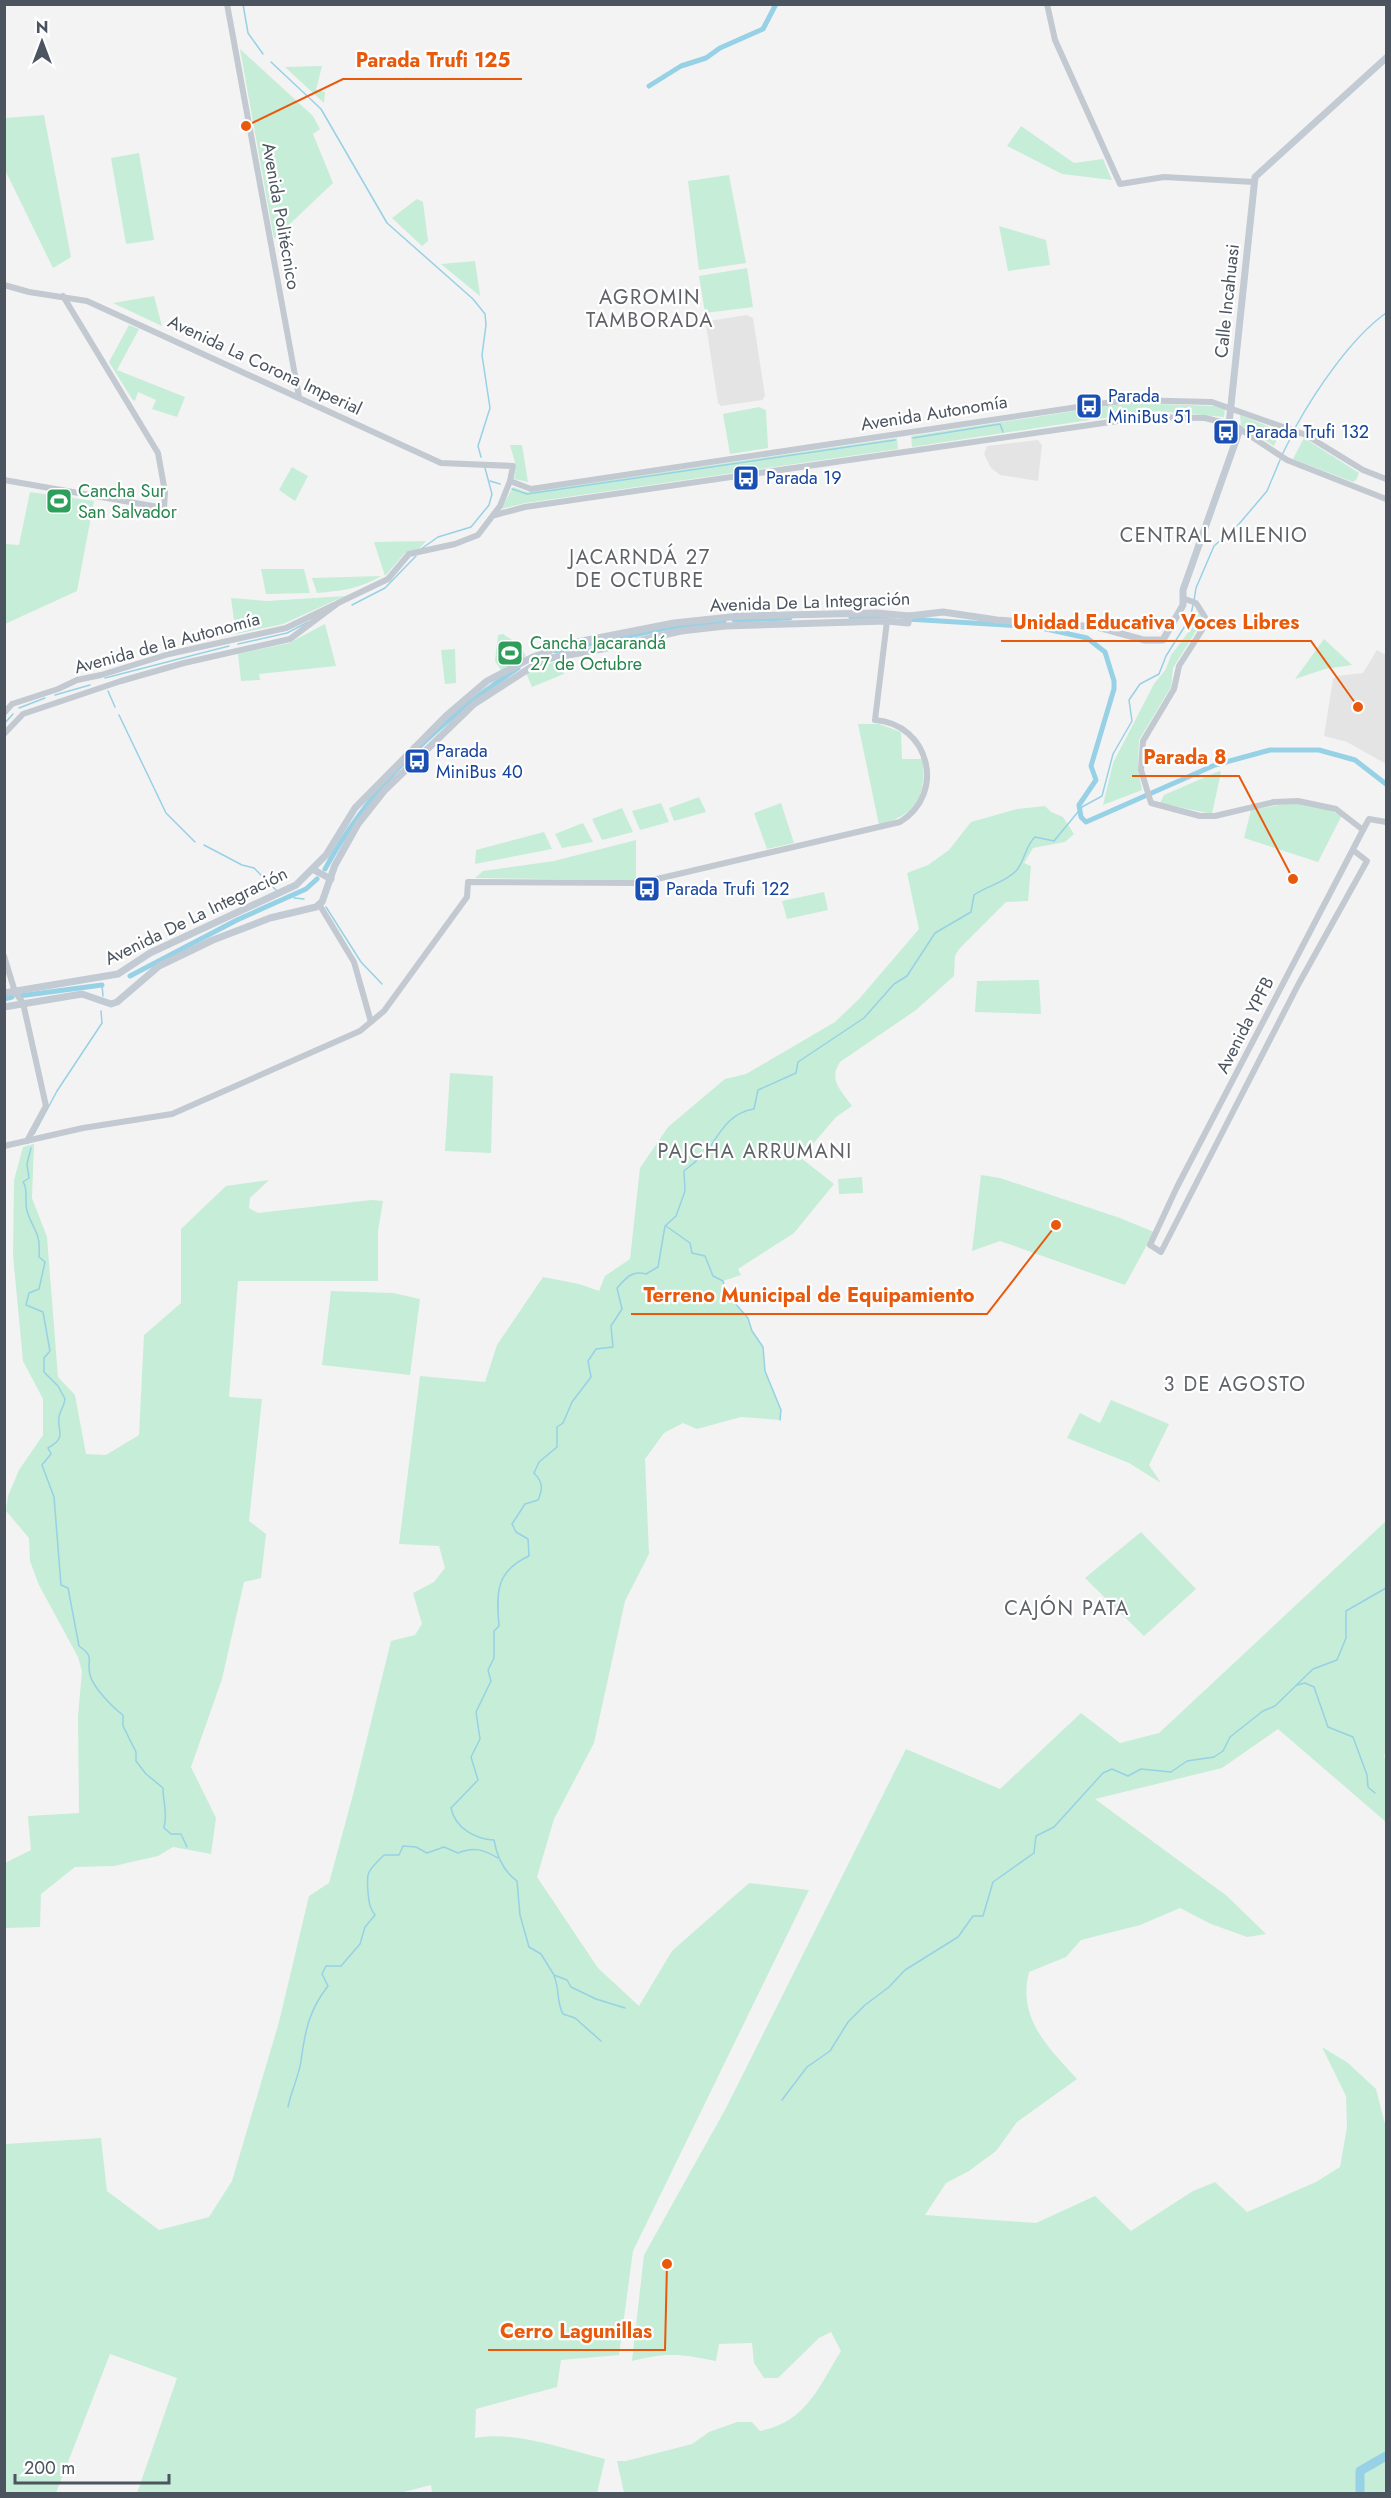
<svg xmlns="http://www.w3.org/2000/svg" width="1391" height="2498" font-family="Jost,sans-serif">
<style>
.education{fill:#e5e4e4}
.green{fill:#c6edd7}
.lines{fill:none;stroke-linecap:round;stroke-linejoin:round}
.stream{stroke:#97d1e6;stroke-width:1.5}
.canal{stroke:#97d1e6;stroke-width:5}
.river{stroke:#97d1e6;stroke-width:9}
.tertiary{stroke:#c2c9d0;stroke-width:6}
.secondary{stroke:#c2cad4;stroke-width:7}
.labels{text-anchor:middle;stroke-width:4.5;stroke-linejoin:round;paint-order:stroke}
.street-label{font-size:18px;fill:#4b545f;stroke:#fff}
.transit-label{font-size:18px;fill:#164399;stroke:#fff;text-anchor:start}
.leisure-label{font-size:18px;fill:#27864d;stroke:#fff;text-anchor:start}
.neighbourhood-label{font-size:20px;letter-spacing:1.5px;fill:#5f6267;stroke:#fff}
.leader{fill:none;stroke:#e8590c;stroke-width:2}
.callout-dot{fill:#e8590c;stroke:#fff;stroke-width:2}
.callout-label{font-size:20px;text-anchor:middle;font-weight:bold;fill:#e8590c;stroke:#fff;stroke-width:4.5;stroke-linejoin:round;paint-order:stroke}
</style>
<rect width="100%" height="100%" fill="#f4f3f3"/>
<g class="education">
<polygon points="747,315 753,318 765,396 762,400 721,406 718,403 706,325 709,321"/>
<polygon points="1038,440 1042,445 1038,481 1000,475 991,468 984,454 987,446"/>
<polygon points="1377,650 1386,655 1386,764 1347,742 1324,736 1333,679 1336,676 1363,673"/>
</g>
<g class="green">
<polygon points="240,49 313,116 320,129 313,134 333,183 274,239"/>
<polygon points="322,66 316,90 325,92 324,103 285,67"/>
<polygon points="44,115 71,257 53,268 5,170 5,118"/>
<polygon points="1021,126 1074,163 1103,159 1112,180 1062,174 1007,146"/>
<polygon points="139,153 154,240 126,244 111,158"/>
<polygon points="729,175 746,263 699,270 688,181"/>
<polygon points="417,199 423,202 428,241 422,246 392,218"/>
<polygon points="999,226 1046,240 1050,265 1008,271"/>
<polygon points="475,261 480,295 480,296 441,264"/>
<polygon points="747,268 753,307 705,313 699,276"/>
<polygon points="154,296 162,326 113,303"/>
<polygon points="129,325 139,329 117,370 185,397 177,417 152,409 156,400 138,392 135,401 132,399 109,362"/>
<polygon points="1129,403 1215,406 1225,409 1224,417 1158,411 1097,419 1095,408"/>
<polygon points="759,407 766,410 768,448 730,454 723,414"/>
<polygon points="1087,409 1089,420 912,447 911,436"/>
<polygon points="1240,415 1280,431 1274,446 1241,425"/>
<polygon points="897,438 898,449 526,503 501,509 513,487 527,492"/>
<polygon points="1304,438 1359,473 1356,480 1353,482 1293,459"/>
<polygon points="510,445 522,445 528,482 514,479 516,466"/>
<polygon points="292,467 308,476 295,501 279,490"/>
<polygon points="30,492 94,501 77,591 5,624 5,544 19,545"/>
<polygon points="426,541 418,550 405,553 385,576 374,542"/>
<polygon points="261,569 304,569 310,593 266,594"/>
<path d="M381 576C360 589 340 591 317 593L312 578Z"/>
<polygon points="345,596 283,624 236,634 231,598 267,601"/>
<polygon points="1196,610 1201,616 1198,628 1173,668 1171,687 1139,740 1138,769 1142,790 1103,805 1113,763 1154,684 1166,669 1171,655 1193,626"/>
<polygon points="325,624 336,666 259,674 260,680 241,681 238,654 289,643"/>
<polygon points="503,634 521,646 526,657 501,670 495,661 498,635"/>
<polygon points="1324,639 1352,665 1325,669 1295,679"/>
<polygon points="455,649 456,683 445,684 441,650"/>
<polygon points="559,660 564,674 532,687 526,673"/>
<path d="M858 724H879L901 732 902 759H923C926 797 916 815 879 825Z"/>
<polygon points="1219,771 1221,772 1212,814 1160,803 1164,795"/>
<polygon points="699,797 706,812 674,821 669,808"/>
<polygon points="661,803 669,822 640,830 632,811"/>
<polygon points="781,803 794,843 767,849 754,813"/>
<polygon points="1290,803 1311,804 1342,815 1318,862 1244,838 1251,810"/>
<path d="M1045 806 1051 812 1063 817 1074 834 1065 842 1033 848 1024 863 1031 866 1028 901 1006 902 959 949 955 956 954 976 916 1010 840 1062C828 1080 841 1090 852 1106L836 1117 801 1158 834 1184 794 1233 738 1269 741 1275 723 1281 726 1293 748 1318 752 1331 763 1347 765 1371 781 1410 780 1420 741 1417 697 1429 683 1423 664 1433 645 1459 649 1554 625 1601 594 1743 554 1819 537 1877 598 1968 639 2006 672 1951 749 1883 809 1890 633 2251 619 2355 561 2360 557 2387 476 2409 475 2438C513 2430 567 2450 605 2459L597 2493H432L431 2485 396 2494 137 2493 177 2378 110 2354 56 2493H5V2144L101 2138 107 2191 159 2230 209 2217 232 2181 279 2022 309 1896 329 1883 354 1791 391 1641 415 1635 422 1624 413 1593 434 1582 445 1568 439 1546 399 1544 420 1376 485 1382 497 1345 543 1277 579 1284 599 1291 605 1276 630 1259 640 1168 668 1127 725 1079 746 1074 835 1022 859 999 919 929 907 873 928 865 949 850 971 822 1017 809Z"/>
<polygon points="622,808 633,832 602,840 592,819"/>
<polygon points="583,823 593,842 562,848 555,834"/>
<polygon points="544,832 552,849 475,864 476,850"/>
<polygon points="636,840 636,880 475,878 483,871 554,861"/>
<polygon points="824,892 828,910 787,919 782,901"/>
<polygon points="1039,980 1041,1014 975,1012 977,981"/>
<polygon points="450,1073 493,1076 491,1153 445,1151"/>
<polygon points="34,1144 32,1198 47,1237 58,1377 75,1395 86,1454 106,1455 139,1435 144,1335 181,1303 181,1229 226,1186 269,1180 250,1198 249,1208 258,1213 371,1200 383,1201 378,1231 378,1281 238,1281 229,1397 262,1399 249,1521 266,1534 261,1578 244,1582 222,1679 191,1767 216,1818 211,1854 173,1847 158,1856 114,1866 75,1867 41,1894 40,1927 5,1928 5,1863 31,1850 28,1816 79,1813 78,1716 82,1671 78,1657 39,1585 30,1561 29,1538 6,1511 8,1496 19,1470 43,1435 43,1399 23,1361 13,1255 14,1180 23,1147"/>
<polygon points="981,1175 1000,1178 1120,1218 1154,1232 1125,1285 1000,1241 972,1251"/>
<polygon points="862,1177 863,1193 839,1194 838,1179"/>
<polygon points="331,1291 393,1293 420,1299 410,1375 322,1365"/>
<polygon points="1111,1400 1169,1424 1149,1465 1161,1483 1129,1463 1067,1438 1080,1413 1100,1423"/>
<path d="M1386 1521V1751L1384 1756 1386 1760V1822L1278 1729 1222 1768 1095 1799 1227 1896 1266 1934 1247 1937 1211 1924 1180 1908 1140 1925 1081 1940 1066 1957 1029 1972C1017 2019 1049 2048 1077 2079L1017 2122 996 2151 969 2171 946 2183 925 2215 1036 2223 1095 2196 1131 2231 1193 2191 1215 2182 1247 2212 1316 2182 1340 2167 1347 2127 1346 2096 1322 2047 1348 2063 1376 2089 1386 2128V2493H624L617 2461H626L692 2444 709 2432 737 2422H752L760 2431C806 2422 818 2388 841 2351L831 2332 819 2338 778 2378H764L754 2363 752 2343 719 2344 716 2361C680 2354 668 2352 632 2361L644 2255 726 2108 906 1749 1000 1789 1081 1713 1120 1743 1159 1733Z"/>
<polygon points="1141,1532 1196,1589 1144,1636 1085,1578"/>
</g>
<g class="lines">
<g class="stream">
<polyline points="243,4 248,33 263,54"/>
<polyline points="271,62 321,109 387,223 473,299 485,314 486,325 482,355 490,408 478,446 481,457"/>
<path d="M1295 428C1316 390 1351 338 1386 313"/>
<polyline points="913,438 1000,424 1003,432"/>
<polyline points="1282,455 1293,433"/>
<polyline points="490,481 500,484"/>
<polyline points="512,489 527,494 895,440"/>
<polyline points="421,549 438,537 471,527 489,505 492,494 485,468"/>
<polyline points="1194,601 1196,588 1214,546 1239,524 1267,491 1280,460"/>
<polyline points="352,605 385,588 416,556"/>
<polyline points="238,644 287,633 308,622"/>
<polyline points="105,678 229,646"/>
<polyline points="108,691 115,707"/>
<polyline points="55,695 90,685"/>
<polyline points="19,708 45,698"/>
<polyline points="119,715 166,813 195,842"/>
<polyline points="4,724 13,714"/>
<polyline points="204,845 242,865 254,868 277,891"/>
<polyline points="294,898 304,899"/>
<polyline points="326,907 361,962 382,984"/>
<polyline points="102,985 103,996"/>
<polyline points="34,1134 57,1091 102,1023 101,1011"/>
<path d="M31 1148 27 1164 29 1178 23 1182C29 1190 24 1201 27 1211 33 1231 41 1231 39 1257L45 1262 39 1289 29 1293 26 1305 43 1312 50 1351 44 1358V1372L58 1386 65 1399C64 1406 62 1408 60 1413 54 1429 70 1436 48 1448L51 1454 42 1465 54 1497 61 1585 68 1588 79 1646C96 1658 86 1659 90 1675 93 1687 112 1707 123 1715V1726L136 1752V1761L146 1774 163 1788C163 1803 168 1812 164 1828L171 1834H181L187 1847"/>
<polyline points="666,1226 690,1243 692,1253 705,1256 713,1276 723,1281 726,1293 748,1318 752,1331 763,1347 765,1371 781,1410 780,1420"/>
<polyline points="1297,1685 1305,1683 1314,1687 1328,1727 1353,1737 1367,1775 1368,1787 1375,1793"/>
<path d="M554 1976C560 1989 556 2001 563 2014L575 2018 601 2041"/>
<path d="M625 2008 596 1999 571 1987 567 1980 554 1975 541 1954 529 1947 520 1915 517 1881C503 1871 497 1857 494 1840 475 1839 455 1828 451 1808L478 1780 471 1757 480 1739 476 1712 491 1681 488 1670 494 1658V1631L499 1626C496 1592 496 1571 529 1556L528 1539 516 1532 512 1524 525 1504 538 1500C543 1489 543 1482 534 1473L539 1462 557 1447V1427L563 1423 572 1402 591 1377 588 1361 596 1349 613 1347 611 1326 622 1309 617 1288C626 1278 632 1270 646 1274L658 1267 665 1226 676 1216 685 1191 684 1171C694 1163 705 1155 712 1144 723 1127 733 1112 754 1109L758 1090 796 1073 798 1062 864 1018 894 984 907 976 935 933 971 912 974 895C987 886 1004 883 1016 871 1025 861 1025 846 1035 837L1054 841 1082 807 1102 796 1113 754 1132 721 1129 700 1140 684 1159 674 1166 656 1190 618 1193 605"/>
<polyline points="782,2100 807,2067 830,2051 848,2022 865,2005 889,1987 905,1970 958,1937 973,1916 983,1916 993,1882 1034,1853 1036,1836 1054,1827 1103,1773 1112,1769 1128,1776 1141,1769 1171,1772 1187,1761 1214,1757 1223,1751 1230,1737 1263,1711 1275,1706 1313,1669 1337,1660 1346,1638 1346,1611 1386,1588"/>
<path d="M288 2107C291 2091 299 2076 301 2061 305 2031 309 2010 328 1986L322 1974 326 1966H341L360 1944 365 1927 375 1915C369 1907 369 1902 368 1892 366 1871 368 1871 384 1855H399L403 1846 416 1847 427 1853 444 1847 458 1853C474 1846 484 1850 498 1858"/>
</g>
<g class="canal">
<polyline points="649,86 681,66 706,58 720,48 763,29 776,4"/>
<polyline points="851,617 886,617"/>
<polyline points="907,619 1037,627 1087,638 1105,652 1114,681 1114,689 1091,766 1096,780 1079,805 1081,817 1086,822 1215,765 1270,750 1319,750 1355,760 1386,784"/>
<polyline points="734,620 790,618"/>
<polyline points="556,651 667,628 724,621"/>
<path d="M325 869C370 786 440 720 518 668"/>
<polyline points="130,976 237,920 306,889 317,879"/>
<polyline points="19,996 102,985"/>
<polyline points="4,999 12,997"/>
</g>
<polyline class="river" points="1360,2494 1360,2471 1386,2456"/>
<g class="tertiary">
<polyline points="227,4 299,397"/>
<polyline points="1047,4 1055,40 1120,184 1164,177 1254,182"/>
<polyline points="4,285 29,292 87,301 441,463 513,466 510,481 500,506 478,535 455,544 409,554 388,579 338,603 290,639 184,663 121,681 23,714 4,734"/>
<polyline points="1240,429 1287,460 1386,499"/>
<polyline points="4,480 164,508 165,492 158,453 63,296"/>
<polyline points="510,481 531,489 1091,405 1129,400 1212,402 1306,435 1363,470 1386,479"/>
<polyline points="495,515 525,507 1145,417 1205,418 1229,424"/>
<polyline points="1185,599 1196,603 1205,617 1202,630 1179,666 1174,689 1143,741 1141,770 1151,803 1200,816 1215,816 1274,802 1298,801 1336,809 1363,830"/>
<polyline points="4,713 12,704 58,689 77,680 101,675 169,654 286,628 334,605"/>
<polyline points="1353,850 1367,861 1298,985 1161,1252 1150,1245 1177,1187 1363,830 1369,819 1386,822"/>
<polyline points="319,904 354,962 371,1022"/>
<polyline points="4,956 15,992 23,1003 46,1106 27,1141"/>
<path d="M4 1146 83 1128 172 1114 360 1031 384 1011 467 897 468 882 640 883 900 822C947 793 929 724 875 720L887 621"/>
</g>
<g class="secondary">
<polyline points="314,870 331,879"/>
<polyline points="4,993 118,974 150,953 296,885 326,855 355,808 446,716 487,681 533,657 567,644 674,623 740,616 877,613 909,616 943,612 997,620 1097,627 1144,640 1163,640 1183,605 1183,590 1240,429 1229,424 1255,177 1386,58"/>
<polyline points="4,1007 82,994 111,1004 117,1002 159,966 213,940 270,918 316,907 322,902 335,865 358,824 384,791 474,704 536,664 551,658 602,649 681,631 725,626 887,621 908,623 909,616"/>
</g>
</g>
<defs>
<symbol id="bus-square" viewBox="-11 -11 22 22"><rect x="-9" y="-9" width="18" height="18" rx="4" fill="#1a4fb4" stroke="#fff"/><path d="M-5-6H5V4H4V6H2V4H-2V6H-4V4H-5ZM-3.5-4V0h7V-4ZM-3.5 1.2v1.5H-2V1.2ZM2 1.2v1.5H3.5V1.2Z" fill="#fff"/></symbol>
<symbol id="stadium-square" viewBox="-11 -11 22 22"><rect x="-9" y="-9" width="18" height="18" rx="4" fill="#2e9e5b" stroke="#fff"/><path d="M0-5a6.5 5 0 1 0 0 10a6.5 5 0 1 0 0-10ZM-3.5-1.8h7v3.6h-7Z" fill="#fff"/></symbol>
</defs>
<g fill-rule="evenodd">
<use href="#bus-square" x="1074" y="391" width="30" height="30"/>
<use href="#bus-square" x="1211" y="417" width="30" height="30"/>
<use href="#bus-square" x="731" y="463" width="30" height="30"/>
<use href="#stadium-square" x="44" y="486" width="30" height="30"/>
<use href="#stadium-square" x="495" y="638" width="30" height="30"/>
<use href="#bus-square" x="402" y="746" width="30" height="30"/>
<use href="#bus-square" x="632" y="874" width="30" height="30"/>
</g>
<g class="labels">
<g class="street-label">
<text transform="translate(281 216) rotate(80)" y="6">Avenida Politécnico</text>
<text transform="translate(1227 301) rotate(-84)" y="6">Calle Incahuasi</text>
<text transform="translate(265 365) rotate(25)" y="6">Avenida La Corona Imperial</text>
<text transform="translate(934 413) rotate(-9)" y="6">Avenida Autonomía</text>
<text transform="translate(810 602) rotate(-2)" y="6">Avenida De La Integración</text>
<text transform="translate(167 643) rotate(-15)" y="6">Avenida de la Autonomía</text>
<text transform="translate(196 916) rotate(-26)" y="6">Avenida De La Integración</text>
<text transform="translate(1245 1025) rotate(-63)" y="6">Avenida YPFB</text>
</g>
<g class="transit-label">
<text x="1108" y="402">Parada<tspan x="1108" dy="21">MiniBus 51</tspan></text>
<text x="1246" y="438">Parada Trufi 132</text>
<text x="766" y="484">Parada 19</text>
<text x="436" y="757">Parada<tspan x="436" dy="21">MiniBus 40</tspan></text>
<text x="666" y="895">Parada Trufi 122</text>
</g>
<g class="leisure-label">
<text x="78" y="497">Cancha Sur<tspan x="78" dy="21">San Salvador</tspan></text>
<text x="530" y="649">Cancha Jacarandá<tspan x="530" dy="21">27 de Octubre</tspan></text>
</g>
<g class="neighbourhood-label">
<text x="650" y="304">AGROMIN<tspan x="650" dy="23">TAMBORADA</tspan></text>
<text x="1214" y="542">CENTRAL MILENIO</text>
<text x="640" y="564">JACARNDÁ 27<tspan x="640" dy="23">DE OCTUBRE</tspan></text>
<text x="755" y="1158">PAJCHA ARRUMANI</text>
<text x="1235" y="1391">3 DE AGOSTO</text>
<text x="1067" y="1615">CAJÓN PATA</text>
</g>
</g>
<path class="leader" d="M246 126L343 79H522M1358 707L1311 641H1001M1293 879L1239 776H1132M1056 1225L987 1314H631M667 2264L665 2350H488"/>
<g class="callout-dot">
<circle cx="246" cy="126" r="6"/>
<circle cx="1358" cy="707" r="6"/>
<circle cx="1293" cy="879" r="6"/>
<circle cx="1056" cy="1225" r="6"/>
<circle cx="667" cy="2264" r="6"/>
</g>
<g class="callout-label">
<text x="433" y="67">Parada Trufi 125</text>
<text x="1156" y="629">Unidad Educativa Voces Libres</text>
<text x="1185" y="764">Parada 8</text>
<text x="809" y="1302">Terreno Municipal de Equipamiento</text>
<text x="576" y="2338">Cerro Lagunillas</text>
</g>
<rect width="1391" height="2498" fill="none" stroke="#4b545f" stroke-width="12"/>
<g transform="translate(42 42)" stroke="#ffffff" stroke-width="4.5" paint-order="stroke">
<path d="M0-4.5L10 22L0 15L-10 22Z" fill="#4b545f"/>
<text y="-9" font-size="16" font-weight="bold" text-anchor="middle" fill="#4b545f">N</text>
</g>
<path d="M15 2474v9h154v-9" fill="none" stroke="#4b545f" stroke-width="3"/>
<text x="24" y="2474" font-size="18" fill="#4b545f" stroke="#ffffff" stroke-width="4.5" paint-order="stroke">200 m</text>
</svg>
